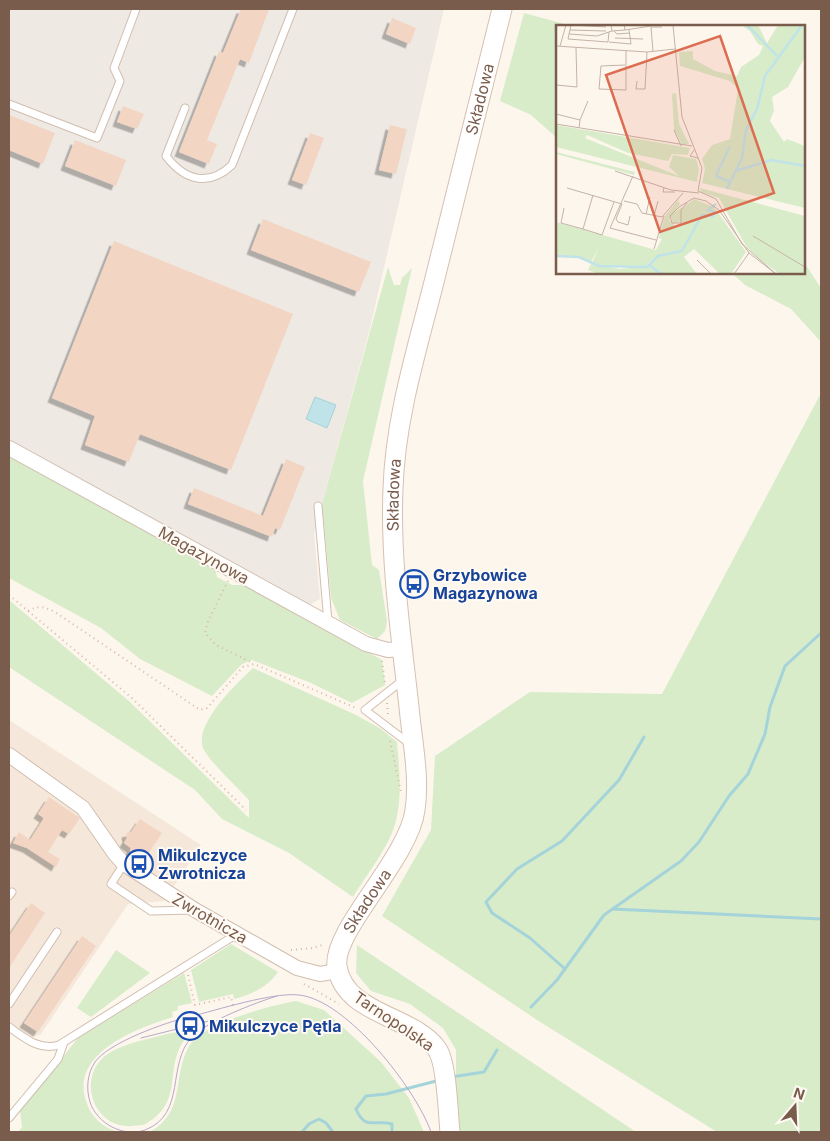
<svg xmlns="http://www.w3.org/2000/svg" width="830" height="1141" font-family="Inter,sans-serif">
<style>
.residential{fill:#f5e8da}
.industrial{fill:#efe9e4}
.green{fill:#d8ecc9}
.water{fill:#bfe3e8;stroke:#a5d3da}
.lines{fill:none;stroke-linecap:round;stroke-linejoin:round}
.stream{stroke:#a5d3da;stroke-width:3}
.building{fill:#f3d5c3;filter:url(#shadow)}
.service-casing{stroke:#d1beb0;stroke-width:9}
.minor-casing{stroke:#d1beb0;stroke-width:16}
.secondary-casing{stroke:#d6c0b0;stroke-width:21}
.path{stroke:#d9b8a5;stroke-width:2;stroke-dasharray:1 4;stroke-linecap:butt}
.service{stroke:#fff;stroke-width:7}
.minor{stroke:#fff;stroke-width:14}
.secondary{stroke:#fff;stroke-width:19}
.tram{stroke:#b9a8c9;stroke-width:1}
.labels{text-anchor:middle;stroke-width:4;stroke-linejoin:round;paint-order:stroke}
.street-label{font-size:16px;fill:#7a5c4d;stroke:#fffaf3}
.transit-label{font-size:16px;font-weight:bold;fill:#164399;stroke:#fffaf3;text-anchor:start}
.inset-river{fill:none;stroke:#bfe3e8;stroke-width:2.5}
.inset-road{fill:none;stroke:#c5b3a7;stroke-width:1}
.view{fill:#dc6d51;fill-opacity:0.15;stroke:#dc6d51;stroke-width:2.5}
.inset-edge{fill:none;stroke:#7a5c4d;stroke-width:2.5}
</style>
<defs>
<filter id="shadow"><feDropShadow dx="-4.5" dy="4.5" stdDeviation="0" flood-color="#0004"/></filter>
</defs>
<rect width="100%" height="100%" fill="#fdf6ec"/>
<polygon class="residential" points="9,720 201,845 164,901 128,904 41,1034 31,1038 9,1024"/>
<polygon class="industrial" points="9,9 444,9 369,332 314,533 320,599 309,605 9,443"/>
<g class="green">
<polygon points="524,13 572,26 558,26 557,138 531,115 500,101"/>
<polygon points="804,262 821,288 821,342 791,309 745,285 732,273 804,272"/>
<polygon points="388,267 394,285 400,285 402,278 412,268 363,481 372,565 379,570 387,621 385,631 377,639 340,620 331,598 322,504"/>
<polygon points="821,393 821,1132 717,1132 537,1020 382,916 431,830 435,756 530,692 662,694"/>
<polygon points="9,455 215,568 217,577 232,585 246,585 382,660 385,685 352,703 311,683 252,660 242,664 212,696 140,659 101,628 9,578"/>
<path d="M9 600 130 702 249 818V800C239 789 208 760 203 748 194 724 236 684 253 668L356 715 381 729 397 742C399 767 402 792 397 816 392 844 368 872 353 897L289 853 222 819 195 790 9 667Z"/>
<path d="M231 944 278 972C269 986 251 995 234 999L233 994 199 1002 191 970Z"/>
<polygon points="357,945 636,1132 456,1132 456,1050 443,1028 410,1004 371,991 356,973"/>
<polygon points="116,950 150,973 91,1017 77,1008"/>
<path d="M184 973 192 1003 178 1006V1010L172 1012 173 1017C137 1028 70 1053 86 1101 91 1117 102 1127 118 1132H18L22 1127 20 1111 78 1038Z"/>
<path d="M296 1001 324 1010 381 1062 409 1098 424 1132H150C186 1111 172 1079 188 1048 201 1023 269 1006 296 1001Z"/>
<path d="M200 1027C193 1032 185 1037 181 1045 166 1073 182 1102 147 1123 143 1126 137 1125 132 1126 95 1129 76 1080 105 1056 123 1041 176 1033 200 1027Z"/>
</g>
<polygon class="water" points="315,397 336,405 327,428 306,419"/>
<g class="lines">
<g class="stream">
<polyline points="613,909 821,919"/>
<polyline points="565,969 530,938 492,913 486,902 517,869 562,841 619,780 644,737"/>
<polyline points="531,1007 557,980 604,915 681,861 699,842 729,796 748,774 765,734 770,707 785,666 821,633"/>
<polyline points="451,1077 484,1072 497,1050"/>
<polyline points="302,1132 309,1124 319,1119 326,1123 333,1132"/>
<path d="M392 1132V1124C376 1119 365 1131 356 1109L366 1096 386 1094 440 1080"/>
</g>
</g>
<g class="building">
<polygon points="241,9 269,9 249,63 240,59 207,140 217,144 209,164 179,152 219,51 223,53"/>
<polygon points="392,18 416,28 410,44 386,34"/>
<polygon points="123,106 144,114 137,129 117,122"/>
<polygon points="9,115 55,133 43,164 9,150"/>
<polygon points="390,125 407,129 396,174 379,170"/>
<polygon points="310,133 324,138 306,185 292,180"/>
<polygon points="75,140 126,160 116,186 65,166"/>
<polygon points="263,219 371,262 359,292 251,250"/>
<polygon points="114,241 293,314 231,470 140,434 129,462 85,445 95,416 52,398"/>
<polygon points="286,459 305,467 280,530 275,528 272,537 188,504 194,488 263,516"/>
<polygon points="49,797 80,818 69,834 62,830 48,852 60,859 56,867 27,848 13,843 19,832 30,840 44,818 38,814"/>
<polygon points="140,819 162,833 144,860 130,851 131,848 124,843 127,838 126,833 131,832"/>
<polygon points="31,903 45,913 9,968 9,936"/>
<polygon points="82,936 96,946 38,1032 24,1023"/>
</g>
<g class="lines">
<defs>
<g id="service">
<polyline points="9,104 97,138 120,81 114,68 136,9"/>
<path d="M185 108 166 156C185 181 209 187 232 165L293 9"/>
<polyline points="318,506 328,622"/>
<polyline points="403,680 365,710 410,744"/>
<polyline points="124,864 111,884 151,911 193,910"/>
<polyline points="9,896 12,892"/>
<polyline points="9,1004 57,932"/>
<path d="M9 1027C25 1038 39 1051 59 1045L237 934"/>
<polyline points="9,1118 58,1059 64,1042"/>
</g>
<g id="minor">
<polyline points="9,448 366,644 388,650 403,649"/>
<polyline points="9,755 83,808 115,854 124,864 195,910 297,968 320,974 338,971"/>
</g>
<g id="secondary">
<path id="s1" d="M450 1132C448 1113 447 1063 437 1049 413 1015 344 1015 337 966 332 931 409 858 415 810 420 777 412 740 409 707 401 635 390 561 393 489 395 420 416 353 433 286 456 194 479 101 502 9"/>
</g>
</defs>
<use href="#service" class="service-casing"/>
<use href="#minor" class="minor-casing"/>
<use href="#secondary" class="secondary-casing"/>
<g class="path">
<polyline points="228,581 208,621 205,633 216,645 253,663"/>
<polyline points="9,595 133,699 246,810"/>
<path d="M28 611C38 605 45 607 55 612L200 710 207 708 243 667 254 664 356 708"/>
<polyline points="382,661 385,684"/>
<polyline points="387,703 388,716"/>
<polyline points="390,741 401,792"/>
<polyline points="291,950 313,948 325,944"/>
<polyline points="188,975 195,1005 231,997 234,1009"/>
<polyline points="304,984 339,1004"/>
</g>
<use href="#service" class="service"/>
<use href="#minor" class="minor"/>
<use href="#secondary" class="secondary"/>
<g class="tram">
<path d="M277 996C255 1003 207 1021 192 1037 166 1064 187 1114 145 1130 134 1134 122 1132 112 1127 102 1122 93 1112 90 1102 86 1089 87 1074 95 1062 108 1043 166 1022 189 1017 217 1010 273 992 299 995 347 1000 416 1089 431 1132"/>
<polyline points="141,1038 209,1021"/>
</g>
</g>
<defs>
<symbol id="bus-ring" viewBox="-11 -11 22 22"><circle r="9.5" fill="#fffaf3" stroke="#1a4fb4" stroke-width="1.5"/><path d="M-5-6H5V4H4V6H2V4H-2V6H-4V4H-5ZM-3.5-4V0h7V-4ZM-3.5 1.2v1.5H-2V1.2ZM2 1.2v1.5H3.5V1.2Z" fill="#1a4fb4"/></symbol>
</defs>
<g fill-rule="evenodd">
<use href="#bus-ring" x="398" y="568" width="32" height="32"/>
<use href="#bus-ring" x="123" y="848" width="32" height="32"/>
<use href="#bus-ring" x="174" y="1010" width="32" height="32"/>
</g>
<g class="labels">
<g class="street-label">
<text dy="6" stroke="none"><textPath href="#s1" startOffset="1118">Składowa</textPath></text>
<text dy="6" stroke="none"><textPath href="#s1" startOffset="712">Składowa</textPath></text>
<text transform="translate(204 555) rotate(29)" y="6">Magazynowa</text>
<text dy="6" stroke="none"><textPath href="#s1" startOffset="292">Składowa</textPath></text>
<text transform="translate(210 918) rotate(30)" y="6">Zwrotnicza</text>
<text transform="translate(394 1021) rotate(34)" y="6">Tarnopolska</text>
</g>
<g class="transit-label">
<text x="433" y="581">Grzybowice<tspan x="433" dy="18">Magazynowa</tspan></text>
<text x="158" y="861">Mikulczyce<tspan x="158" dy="18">Zwrotnicza</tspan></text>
<text x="209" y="1032">Mikulczyce Pętla</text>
</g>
</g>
<g transform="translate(556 25)">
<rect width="249" height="249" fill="#fdf6ec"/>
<path d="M185 0H202L211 18 222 0H249V32L232 62 216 72 218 85 214 96 228 117 231 114 249 121V183L146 158 149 144 146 134 156 120 174 114 182 64 174 56 124 41 123 27 137 26V34L159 46 181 51 185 42 203 30 207 21 202 19 194 6ZM120 68 123 99 133 119 126 120 118 104 116 69ZM0 100 134 123 132 130 116 129 112 136 72 128 31 110 29 113 123 151 113 142 117 130 140 134 143 144 141 157 0 122ZM0 127 79 147 78 150 0 129ZM144 163 249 191V249H224L204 235 190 221 163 173 145 167ZM138 174 158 182 190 227 175 249H164L138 224 128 232 141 249H105L94 240 99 232 90 241 41 240 36 238 43 222 35 237 24 232 0 231V197L100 225 106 214 103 213 109 191 122 175 124 179 113 195 119 201 124 200 126 184ZM126 182 125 196 117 199 115 190ZM35 239 64 244 94 241 103 249H43L32 245Z" fill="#d8ecc9"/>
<path class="inset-river" d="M191 0 221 31M174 121 160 151 174 157M179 146 216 135 249 141M171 164 186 133 190 105 201 84 209 51 246 0M0 231 23 232 43 241 90 242 93 240M105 249 93 240 102 231 126 226 146 190 157 191V186L152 185 160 179"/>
<path class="inset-road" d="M15 0 12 14 52 17 53 7M15 0 50 2M55 0 56 6 69 5M68 0 69 5 95 1M117 0 126 92 146 143 142 166 160 174 186 219 220 249M14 5 50 6M58 6 61 9 74 8M13 9 41 11 56 6M59 13 87 14M53 17 75 19 73 5M0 21 91 27 119 24M4 21 10 0M97 26 95 2H106M69 40 45 41 43 64 70 65V26M81 56 80 64H89L91 27M0 60 21 62 20 23M0 89 24 95 23 103M24 95 32 76M0 99 136 121M118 105 125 121M138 125 134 131 142 133M59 146 115 165 143 168M77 151 54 203 100 215M11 163 66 179 60 194 62 197 72 200 74 191M108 163 107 167H119M37 170 27 204 46 210 58 177M68 176 81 179 86 188 106 192 127 168M131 178 125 185V198H116L114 191 123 182 138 173 150 176 163 185 193 228 220 249M8 183 5 198 27 204M90 189 94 172M98 191 102 176M197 211 249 242M98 224 108 191M144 238 141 235 155 249M178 249 193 228"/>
<path class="view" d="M164 11 218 168 104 207 50 50Z"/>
<rect width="249" height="249" class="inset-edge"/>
</g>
<rect width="830" height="1141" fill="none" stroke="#7a5c4d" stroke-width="20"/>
<g transform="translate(795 1106) rotate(19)" stroke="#fffaf3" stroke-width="4" paint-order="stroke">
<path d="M0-4L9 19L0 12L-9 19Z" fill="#7a5c4d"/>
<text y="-8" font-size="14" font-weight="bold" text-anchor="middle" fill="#7a5c4d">N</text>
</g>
</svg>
